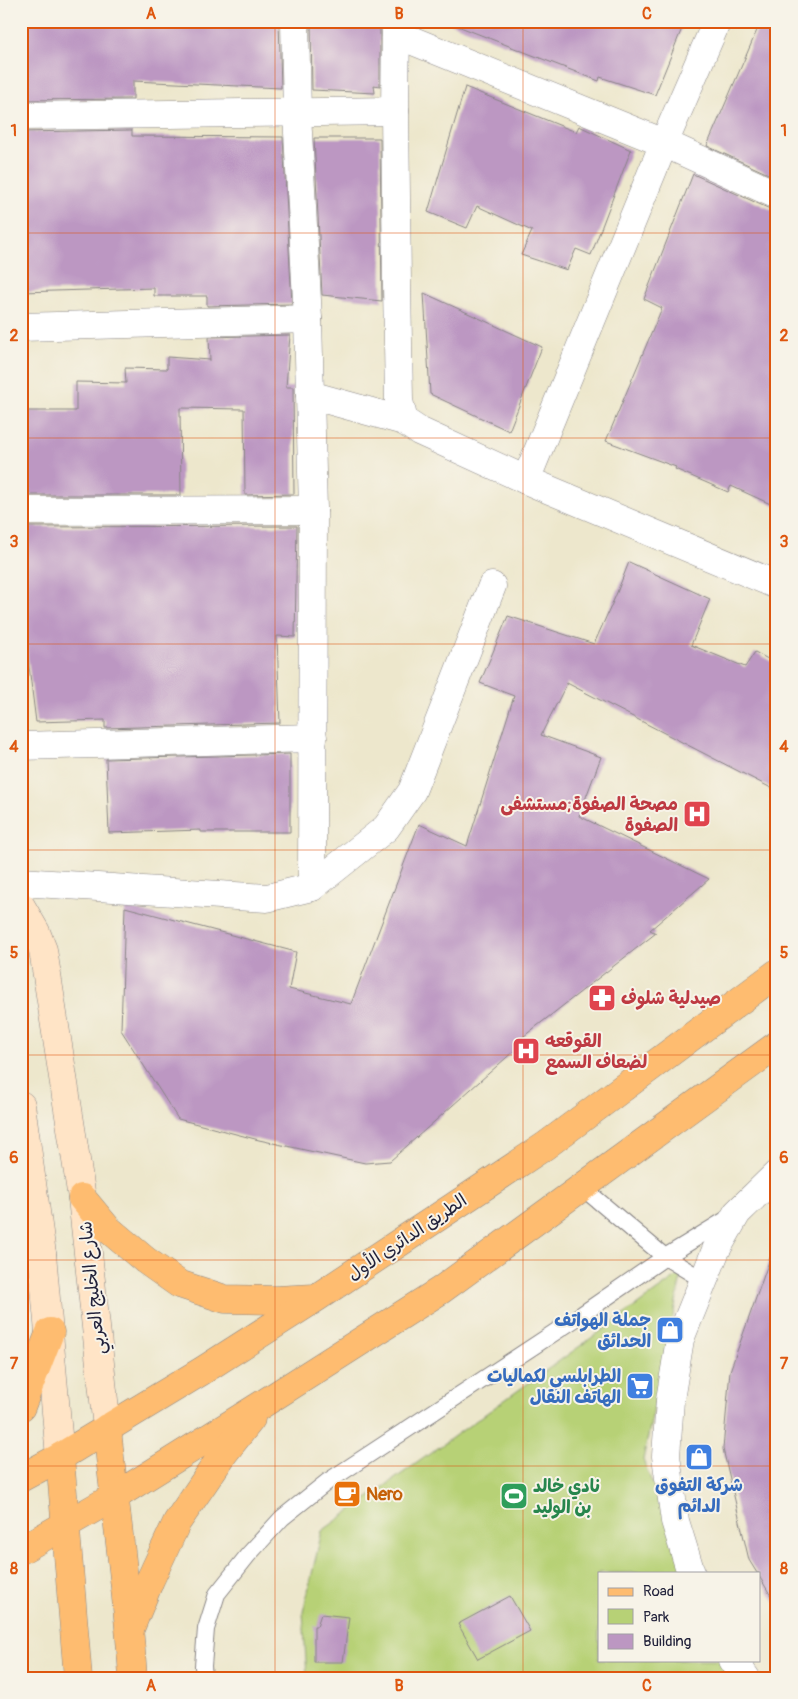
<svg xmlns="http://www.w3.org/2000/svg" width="798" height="1699" font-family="Pangolin,'Playpen Sans Arabic',sans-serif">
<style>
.green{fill:#b7d176;stroke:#6c7a58}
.building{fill:#bc97c2}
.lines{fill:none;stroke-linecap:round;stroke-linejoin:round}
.service-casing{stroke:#888484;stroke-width:18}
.minor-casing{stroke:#888484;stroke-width:29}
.secondary-casing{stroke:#888484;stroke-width:29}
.primary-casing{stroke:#888484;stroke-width:29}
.service{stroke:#fff;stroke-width:16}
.minor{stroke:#fff;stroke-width:28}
.secondary{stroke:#ffe4c6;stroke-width:28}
.primary{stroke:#febc70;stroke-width:28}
.grid{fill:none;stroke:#de560e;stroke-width:1;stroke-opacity:0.55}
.labels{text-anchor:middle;stroke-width:4;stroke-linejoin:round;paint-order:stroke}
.health-label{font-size:18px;font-weight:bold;fill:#be3a42;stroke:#f7f3e8;text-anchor:start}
.street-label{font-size:18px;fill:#22223b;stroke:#f7f3e8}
.shop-label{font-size:18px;font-weight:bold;fill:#366cbe;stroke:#f7f3e8;text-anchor:end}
.leisure-label{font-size:18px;font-weight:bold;fill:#27864d;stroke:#f7f3e8;text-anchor:start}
.food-label{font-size:18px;font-weight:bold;fill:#c56008;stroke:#f7f3e8;text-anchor:start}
.neatline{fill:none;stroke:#de560e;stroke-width:2}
.grid-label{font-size:16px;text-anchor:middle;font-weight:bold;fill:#de560e}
</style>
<rect width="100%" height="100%" fill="#f7f3e8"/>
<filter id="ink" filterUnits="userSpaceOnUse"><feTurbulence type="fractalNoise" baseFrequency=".02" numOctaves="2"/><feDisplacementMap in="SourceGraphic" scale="10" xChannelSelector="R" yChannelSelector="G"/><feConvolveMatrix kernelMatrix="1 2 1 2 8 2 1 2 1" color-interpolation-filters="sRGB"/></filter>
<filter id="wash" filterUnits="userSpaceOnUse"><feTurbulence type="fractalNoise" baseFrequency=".0096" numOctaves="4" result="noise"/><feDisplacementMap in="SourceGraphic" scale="20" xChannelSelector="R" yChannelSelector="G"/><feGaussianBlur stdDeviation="1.12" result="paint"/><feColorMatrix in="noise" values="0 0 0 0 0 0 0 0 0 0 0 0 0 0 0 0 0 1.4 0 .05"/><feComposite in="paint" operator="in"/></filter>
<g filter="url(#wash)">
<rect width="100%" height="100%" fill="#ede7cc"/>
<polygon class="green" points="682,1273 643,1460 688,1573 599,1573 599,1660 723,1660 730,1678 307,1678 303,1612 322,1531"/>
<g id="blocks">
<g class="building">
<polygon points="21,21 279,21 281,88 133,81 133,99 21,100"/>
<polygon points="311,21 380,21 380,86 374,85 375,93 312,90"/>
<polygon points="450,21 685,21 655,95 600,77 599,81 450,23"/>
<polygon points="761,21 777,21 777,178 707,146"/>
<polygon points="465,87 576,132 579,126 631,150 591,255 576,249 567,270 521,255 532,231 477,206 467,228 428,212"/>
<polygon points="132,130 132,136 283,137 292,304 207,306 207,296 154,296 154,288 21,292 21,132"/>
<polygon points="314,138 380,138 382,301 322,295"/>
<polygon points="693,174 770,209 777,210 777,507 731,486 728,492 675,469 676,467 606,441 662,308 644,299"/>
<polygon points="424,293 542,347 509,431 430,394"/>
<polygon points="290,335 286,387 293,387 294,494 245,495 244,409 180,408 181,495 21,495 21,411 76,411 76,382 126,383 125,368 167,369 167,357 210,360 209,337"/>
<polygon points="297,526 295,637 277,636 280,723 105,728 105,720 36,722 24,627 26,627 21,568 21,527"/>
<polygon points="629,562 710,599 691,645 745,667 755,652 777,664 777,791 567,683 541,735 601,757 579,816 709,879 650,930 656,933 519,1040 524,1042 390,1161 365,1163 259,1140 178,1119 121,1030 125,907 296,952 289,989 351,1004 419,824 467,846 514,696 480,683 508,616 594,644 616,595"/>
<polygon points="290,754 290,832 201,832 201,830 109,833 106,759"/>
<polygon points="773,1250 777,1251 777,1606 759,1576 759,1573 757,1573 749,1560 723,1449 730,1371"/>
<polygon points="510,1596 530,1631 478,1659 458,1624"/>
<polygon points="321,1614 349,1617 343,1662 314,1662 314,1626 317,1626"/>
</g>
</g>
</g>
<g filter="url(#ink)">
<use href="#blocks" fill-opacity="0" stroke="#888484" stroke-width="1"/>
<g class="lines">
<defs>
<g id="service">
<polyline points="583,1188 665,1257 703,1280"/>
<polyline points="204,1678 203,1666 206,1629 217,1594 248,1555 282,1518 327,1482 578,1317 665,1257 732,1216"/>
</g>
<g id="minor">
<polyline points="295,21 297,114 308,319 313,510 312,887"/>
<polyline points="396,21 395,111 397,284 399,401 404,421 419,431 526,480 777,585"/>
<polyline points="396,34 664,143 777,195"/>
<polyline points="21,116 395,111"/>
<polyline points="21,327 308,319"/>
<polyline points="310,395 404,421"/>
<polyline points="526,480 664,143 717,21"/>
<polyline points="21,511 313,510"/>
<polyline points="21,746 313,738"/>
<polyline points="21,882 267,898 312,887 386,828 412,791 492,586"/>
<polyline points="21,1241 42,1254"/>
<polyline points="691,1573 675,1521 666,1456 670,1400 680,1339 716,1250 737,1213 777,1174"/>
<polyline points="733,1660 746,1678"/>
</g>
<g id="secondary">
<polyline points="21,906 36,932 43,950 82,1198 107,1428"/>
<polyline points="21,1105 42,1254 60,1457"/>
</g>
<g id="primary">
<polyline points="82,1198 107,1228 145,1260 179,1284 225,1299 276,1300 314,1298"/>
<polyline points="21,1407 50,1332"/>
<path d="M107 1428C115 1511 128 1594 133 1678"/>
<polyline points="60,1457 78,1678"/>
<polyline points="21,1478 60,1457 202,1371 316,1298 545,1146 777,973"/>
<polyline points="21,1550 114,1497 261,1405 441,1290 777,1045"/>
<polyline points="130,1629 150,1580 177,1522 224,1453 251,1419"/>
</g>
</defs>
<use href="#service" class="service-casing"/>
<use href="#minor" class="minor-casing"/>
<use href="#secondary" class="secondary-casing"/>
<use href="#primary" class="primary-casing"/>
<use href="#service" class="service"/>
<use href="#minor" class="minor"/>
<use href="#secondary" class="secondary"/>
<use href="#primary" class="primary"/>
</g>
</g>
<path class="grid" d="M275 21V1678M523 21V1678M21 233H777M21 438H777M21 644H777M21 850H777M21 1055H777M21 1260H777M21 1466H777"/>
<defs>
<symbol id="hospital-square" viewBox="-11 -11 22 22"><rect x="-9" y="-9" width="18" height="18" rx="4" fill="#e0444e" stroke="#f7f3e8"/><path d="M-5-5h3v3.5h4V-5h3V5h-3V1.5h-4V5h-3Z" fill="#fff"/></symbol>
<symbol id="pharmacy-square" viewBox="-11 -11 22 22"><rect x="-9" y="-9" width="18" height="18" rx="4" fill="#e0444e" stroke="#f7f3e8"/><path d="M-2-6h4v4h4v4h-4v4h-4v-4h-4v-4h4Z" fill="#fff"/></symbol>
<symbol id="shop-square" viewBox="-11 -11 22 22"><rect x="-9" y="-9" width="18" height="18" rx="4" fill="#3f7fe0" stroke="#f7f3e8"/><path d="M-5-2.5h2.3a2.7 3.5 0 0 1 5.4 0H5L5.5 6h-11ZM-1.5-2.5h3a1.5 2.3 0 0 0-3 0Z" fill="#fff"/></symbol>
<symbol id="supermarket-square" viewBox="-11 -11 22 22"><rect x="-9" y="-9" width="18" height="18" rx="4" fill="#3f7fe0" stroke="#f7f3e8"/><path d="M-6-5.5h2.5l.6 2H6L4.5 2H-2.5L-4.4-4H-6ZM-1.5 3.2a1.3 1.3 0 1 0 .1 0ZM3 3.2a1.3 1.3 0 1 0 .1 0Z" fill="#fff"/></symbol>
<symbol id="cafe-square" viewBox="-11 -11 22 22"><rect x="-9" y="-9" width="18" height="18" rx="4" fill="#e8710a" stroke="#f7f3e8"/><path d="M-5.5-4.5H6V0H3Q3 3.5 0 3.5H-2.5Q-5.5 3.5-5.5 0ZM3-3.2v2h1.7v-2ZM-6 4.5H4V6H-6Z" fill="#fff"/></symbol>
<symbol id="stadium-square" viewBox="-11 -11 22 22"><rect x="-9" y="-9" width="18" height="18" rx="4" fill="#2e9e5b" stroke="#f7f3e8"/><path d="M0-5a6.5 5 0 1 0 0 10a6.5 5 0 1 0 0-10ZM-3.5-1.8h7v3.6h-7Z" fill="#fff"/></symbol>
</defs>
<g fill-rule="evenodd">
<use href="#hospital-square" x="681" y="798" width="32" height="32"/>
<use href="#pharmacy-square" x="586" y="982" width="32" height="32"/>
<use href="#hospital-square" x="510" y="1035" width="32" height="32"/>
<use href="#shop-square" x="654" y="1314" width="32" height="32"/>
<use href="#supermarket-square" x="624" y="1370" width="32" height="32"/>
<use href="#shop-square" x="683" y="1441" width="32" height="32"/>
<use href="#cafe-square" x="331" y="1478" width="32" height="32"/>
<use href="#stadium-square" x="498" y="1480" width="32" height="32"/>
</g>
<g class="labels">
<g class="health-label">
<text x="678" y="810" text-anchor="end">مصحة الصفوة;مستشفى<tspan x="678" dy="21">الصفوة</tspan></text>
<text x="621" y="1004">صيدلية شلوف</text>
<text x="545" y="1047">القوقعه<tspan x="545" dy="21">لضعاف السمع</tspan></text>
</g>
<g class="street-label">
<text transform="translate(407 1237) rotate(-34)" y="6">الطريق الدائري الأول</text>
<text transform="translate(92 1288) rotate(-96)" y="6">شارع الخليج العربي</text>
</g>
<g class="shop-label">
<text x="651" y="1326">جملة الهواتف<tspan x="651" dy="21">الحدائق</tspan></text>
<text x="621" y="1382">الطرابلسي لكماليات<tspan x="621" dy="21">الهاتف النقال</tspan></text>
<text x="699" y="1491" text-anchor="middle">شركة التفوق<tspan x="699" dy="21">الدائم</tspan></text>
</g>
<g class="leisure-label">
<text x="533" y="1492">نادي خالد<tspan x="533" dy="21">بن الوليد</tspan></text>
</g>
<g class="food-label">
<text x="366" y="1500">Nero</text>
</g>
</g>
<rect width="798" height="1699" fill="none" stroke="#f7f3e8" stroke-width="55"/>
<rect x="598" y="1572" width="162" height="90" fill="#f7f3e8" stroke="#a29fa3"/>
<rect x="608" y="1588" width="25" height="8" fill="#febc70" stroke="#a29fa3"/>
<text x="643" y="1596" font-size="15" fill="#22223b">Road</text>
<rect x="608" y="1609" width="25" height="15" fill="#b7d176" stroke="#a29fa3"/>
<text x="643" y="1622" font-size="15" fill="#22223b">Park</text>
<rect x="608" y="1634" width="25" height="15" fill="#bc97c2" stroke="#a29fa3"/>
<text x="643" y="1646" font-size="15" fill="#22223b">Building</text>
<rect x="28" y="28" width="742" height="1644" class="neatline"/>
<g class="grid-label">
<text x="151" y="19">A</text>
<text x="399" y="19">B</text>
<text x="647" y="19">C</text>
<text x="14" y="136">1</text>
<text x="784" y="136">1</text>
<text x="14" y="341">2</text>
<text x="784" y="341">2</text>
<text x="14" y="547">3</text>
<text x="784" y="547">3</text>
<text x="14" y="752">4</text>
<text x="784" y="752">4</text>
<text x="14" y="958">5</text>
<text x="784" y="958">5</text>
<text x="14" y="1163">6</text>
<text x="784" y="1163">6</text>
<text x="14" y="1369">7</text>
<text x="784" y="1369">7</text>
<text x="14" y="1574">8</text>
<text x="784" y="1574">8</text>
<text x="151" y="1691">A</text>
<text x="399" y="1691">B</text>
<text x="647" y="1691">C</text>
</g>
</svg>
